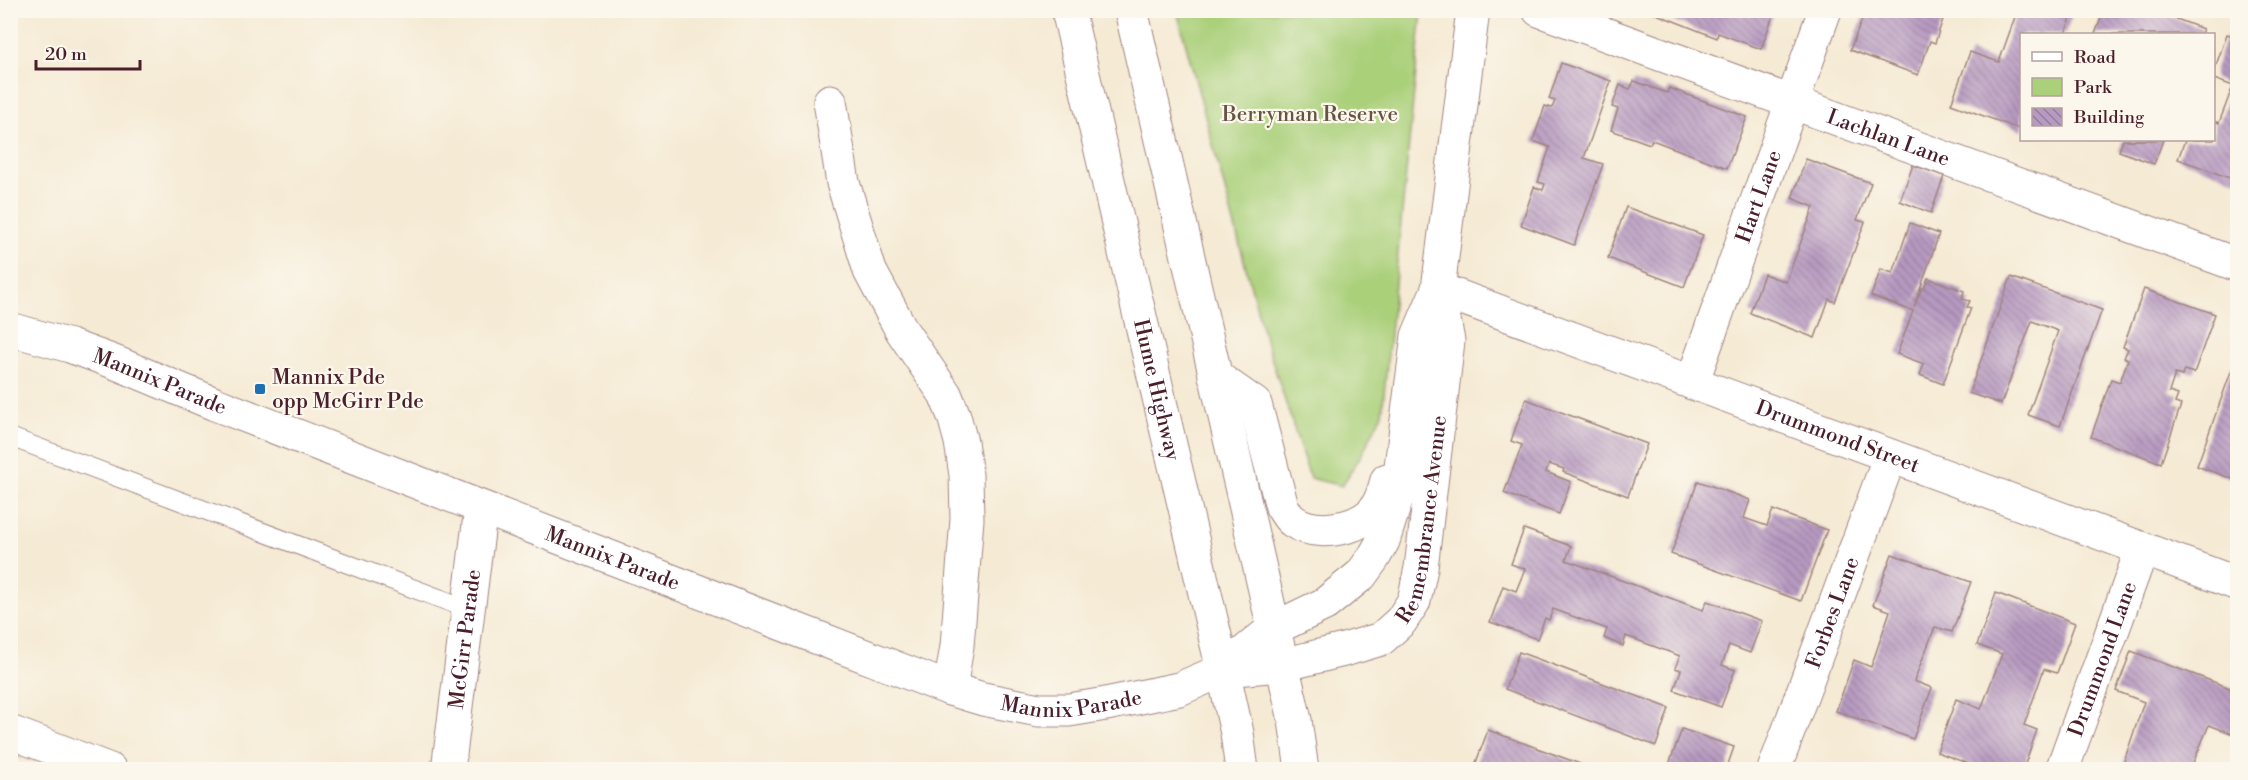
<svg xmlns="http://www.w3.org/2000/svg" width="2248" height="780" font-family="'Libre Bodoni',serif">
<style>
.green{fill:#aad07a;stroke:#7a7852;stroke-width:1.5}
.building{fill:url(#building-back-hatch)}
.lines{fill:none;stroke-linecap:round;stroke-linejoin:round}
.lane-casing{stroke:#a08480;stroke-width:20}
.street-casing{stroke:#a08480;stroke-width:35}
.highway-casing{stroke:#a08480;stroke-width:35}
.lane{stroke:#fff;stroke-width:18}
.street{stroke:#fff;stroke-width:33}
.highway{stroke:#fff;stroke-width:33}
.poi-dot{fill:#1f6fb2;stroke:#fbf7ec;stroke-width:2}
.labels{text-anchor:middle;stroke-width:4.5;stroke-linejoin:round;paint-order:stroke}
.park-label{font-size:21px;fill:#675443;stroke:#fbf7ec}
.street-label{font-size:21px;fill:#4a1f2b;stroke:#fbf7ec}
.poi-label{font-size:21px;fill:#4a1f2b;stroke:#fbf7ec;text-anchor:start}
</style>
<defs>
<pattern id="building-back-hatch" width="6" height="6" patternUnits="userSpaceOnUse" patternTransform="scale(1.5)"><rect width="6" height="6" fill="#b79ac1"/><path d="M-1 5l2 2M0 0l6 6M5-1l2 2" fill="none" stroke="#977d9d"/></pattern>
</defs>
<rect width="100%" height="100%" fill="#fbf7ec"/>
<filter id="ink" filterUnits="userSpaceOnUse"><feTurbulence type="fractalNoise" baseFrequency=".0167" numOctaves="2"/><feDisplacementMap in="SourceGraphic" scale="12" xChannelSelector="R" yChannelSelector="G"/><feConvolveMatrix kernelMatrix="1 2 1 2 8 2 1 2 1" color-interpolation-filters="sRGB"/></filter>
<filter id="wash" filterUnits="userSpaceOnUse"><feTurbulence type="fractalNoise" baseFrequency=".008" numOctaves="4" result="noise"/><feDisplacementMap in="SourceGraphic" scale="24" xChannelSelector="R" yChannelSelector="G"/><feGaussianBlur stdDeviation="1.35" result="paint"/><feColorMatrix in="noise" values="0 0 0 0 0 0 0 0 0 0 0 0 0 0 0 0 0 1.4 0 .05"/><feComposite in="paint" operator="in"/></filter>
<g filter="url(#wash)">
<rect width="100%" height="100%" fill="#f5ead4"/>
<polygon class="green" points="1177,11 1422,11 1382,414 1362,454 1342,486 1310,478 1264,335"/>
<g id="blocks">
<g class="building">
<polygon points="1646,10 1775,10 1761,49 1718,33 1717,38"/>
<polygon points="1857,10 1946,10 1935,43 1930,41 1918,75 1850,50 1863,17 1856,14"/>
<polygon points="2008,10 2074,10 2065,34 2022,34 2022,130 1951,104 1970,52 1999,62 2016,14"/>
<polygon points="2104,10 2153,10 2203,29 2201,34 2095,34"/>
<polygon points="2227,34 2238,38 2238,181 2178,159 2185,140 2214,140 2214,121 2219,123 2233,86 2214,79 2214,71"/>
<polygon points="1561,63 1611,81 1584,158 1603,164 1574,245 1521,225 1534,187 1543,190 1545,184 1538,182 1550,147 1533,141 1545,106 1552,108 1555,101 1549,99"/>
<polygon points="1634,81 1667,93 1669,88 1747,117 1727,168 1652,140 1650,144 1611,130 1618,109 1612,107 1620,85 1630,89"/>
<polygon points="2123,140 2163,140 2154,164 2119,151"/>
<polygon points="1806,159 1871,183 1857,220 1865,222 1835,302 1829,299 1815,338 1750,313 1764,274 1786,282 1814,207 1792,198"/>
<polygon points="1913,165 1944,176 1931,213 1900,201"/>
<polygon points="1626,207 1703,235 1684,287 1608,258"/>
<polygon points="1910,223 1939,234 1914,307 1922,288 1924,289 1928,278 1964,291 1962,299 1970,301 1967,307 1971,308 1943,384 1920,375 1924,364 1897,354 1913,311 1871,296 1881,269 1893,273"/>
<polygon points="2011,277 2102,310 2060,426 2028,415 2058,331 2032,321 2001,404 1969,393"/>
<polygon points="2144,289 2215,314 2194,373 2184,370 2182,376 2175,374 2169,392 2178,395 2175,403 2181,405 2161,463 2091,437 2111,379 2120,382 2128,359 2124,358 2128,349 2123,347"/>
<polygon points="2237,355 2238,355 2238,481 2197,466"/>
<polygon points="1526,399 1647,444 1628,496 1563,472 1564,469 1549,464 1546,472 1571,482 1559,514 1504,493 1522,445 1511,441"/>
<polygon points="1698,481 1750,500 1744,518 1767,526 1773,510 1827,530 1801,601 1671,554"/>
<polygon points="1524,529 1571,546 1566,560 1703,610 1707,601 1762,621 1750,653 1729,645 1722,665 1735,670 1721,707 1674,690 1681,670 1675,668 1680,656 1626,636 1623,646 1604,638 1607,629 1553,609 1549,620 1545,618 1537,639 1490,622 1503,586 1516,591 1525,569 1511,564"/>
<polygon points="1892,554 1971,582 1952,632 1935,627 1914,681 1932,688 1913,739 1836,711 1854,660 1871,667 1890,611 1873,605"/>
<polygon points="1996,593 2075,623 2057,673 2044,669 2024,725 2037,730 2023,770 1985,770 1937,752 1956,699 1981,709 2002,654 1977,645"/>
<polygon points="2131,651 2238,691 2238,723 2233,734 2209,725 2190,770 2121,770 2144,702 2116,691"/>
<polygon points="1519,652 1669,708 1656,746 1505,689"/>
<polygon points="1682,729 1734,747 1726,770 1667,770"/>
<polygon points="1488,730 1594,769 1594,770 1478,770 1474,768"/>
</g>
</g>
</g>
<g filter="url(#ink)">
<use href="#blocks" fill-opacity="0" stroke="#a08480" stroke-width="1.5"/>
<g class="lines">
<defs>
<polyline id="lane" points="10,437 468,609"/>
<g id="street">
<path id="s1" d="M1539 10 2238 265"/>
<polyline points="830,101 843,183 870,271 902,331 945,394 954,416 961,442 966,475 967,519 957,646 950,689"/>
<path id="s2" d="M1438 289 2238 584"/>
<path id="s3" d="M10 329 70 346 114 362 215 404 950 689 983 699 1039 710H1069L1106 704 1179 689 1223 670 1273 629 1325 604 1361 575 1374 557 1383 541 1397 497 1418 336 1438 289 1473 10"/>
<path d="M1215 376 1255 404 1282 507C1286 512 1288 518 1293 521 1314 536 1354 530 1372 513 1381 504 1384 491 1387 480"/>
<path id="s4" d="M1692 383 1825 10"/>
<path id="s5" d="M1223 670 1282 665 1344 650 1381 639 1401 621 1414 601 1421 568 1448 341 1438 289"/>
<polyline points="10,732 110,770"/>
<path id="s6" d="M448 770 481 508"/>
<path id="s7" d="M1774 770 1890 456"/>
<path id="s8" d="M2062 770 2142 549"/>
</g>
<g id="highway">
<path id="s9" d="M1068 10 1223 670 1237 733 1242 770"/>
<polyline points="1131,10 1295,720 1302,770"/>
</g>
</defs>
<use href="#lane" class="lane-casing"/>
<use href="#street" class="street-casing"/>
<use href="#highway" class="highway-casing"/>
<use href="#lane" class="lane"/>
<use href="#street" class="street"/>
<use href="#highway" class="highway"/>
</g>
</g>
<rect class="poi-dot" x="254" y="383" width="12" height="12" rx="3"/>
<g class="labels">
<g class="park-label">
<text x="1310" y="121">Berryman Reserve</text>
</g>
<g class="street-label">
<text dy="7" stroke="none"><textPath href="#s1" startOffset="372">Lachlan Lane</textPath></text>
<text dy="7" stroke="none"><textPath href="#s4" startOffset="198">Hart Lane</textPath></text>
<text dy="7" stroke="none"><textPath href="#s3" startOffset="159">Mannix Parade</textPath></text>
<text dy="7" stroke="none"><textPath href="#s9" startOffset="390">Hume Highway</textPath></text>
<text dy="7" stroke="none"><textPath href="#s2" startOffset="426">Drummond Street</textPath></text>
<text dy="7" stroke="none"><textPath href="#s5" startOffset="294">Remembrance Avenue</textPath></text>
<text dy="7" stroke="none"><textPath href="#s3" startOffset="645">Mannix Parade</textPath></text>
<text dy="7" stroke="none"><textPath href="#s7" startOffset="168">Forbes Lane</textPath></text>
<text dy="7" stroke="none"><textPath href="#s6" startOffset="132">McGirr Parade</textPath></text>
<text dy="7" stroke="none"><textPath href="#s8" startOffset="118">Drummond Lane</textPath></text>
<text dy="7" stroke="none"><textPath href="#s3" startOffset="1131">Mannix Parade</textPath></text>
</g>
<g class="poi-label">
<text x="272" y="384">Mannix Pde<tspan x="272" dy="24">opp McGirr Pde</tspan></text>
</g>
</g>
<rect width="2248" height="780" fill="none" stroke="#fbf7ec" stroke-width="36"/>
<rect x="2020" y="33" width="195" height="108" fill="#fbf7ec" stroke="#b4a19f" stroke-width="1.5"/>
<rect x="2032" y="52" width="30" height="9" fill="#ffffff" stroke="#b4a19f" stroke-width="1.5"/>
<text x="2074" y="63" font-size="18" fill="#4a1f2b">Road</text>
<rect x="2032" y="78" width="30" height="18" fill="#aad07a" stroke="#b4a19f" stroke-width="1.5"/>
<text x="2074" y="93" font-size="18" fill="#4a1f2b">Park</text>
<rect x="2032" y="108" width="30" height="18" fill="url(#building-back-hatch)" stroke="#b4a19f" stroke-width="1.5"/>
<text x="2074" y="123" font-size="18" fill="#4a1f2b">Building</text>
<path d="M36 60v9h104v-9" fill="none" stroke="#4a1f2b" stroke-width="3"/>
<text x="45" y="60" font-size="18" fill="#4a1f2b" stroke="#fbf7ec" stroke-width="4.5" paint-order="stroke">20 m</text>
</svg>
